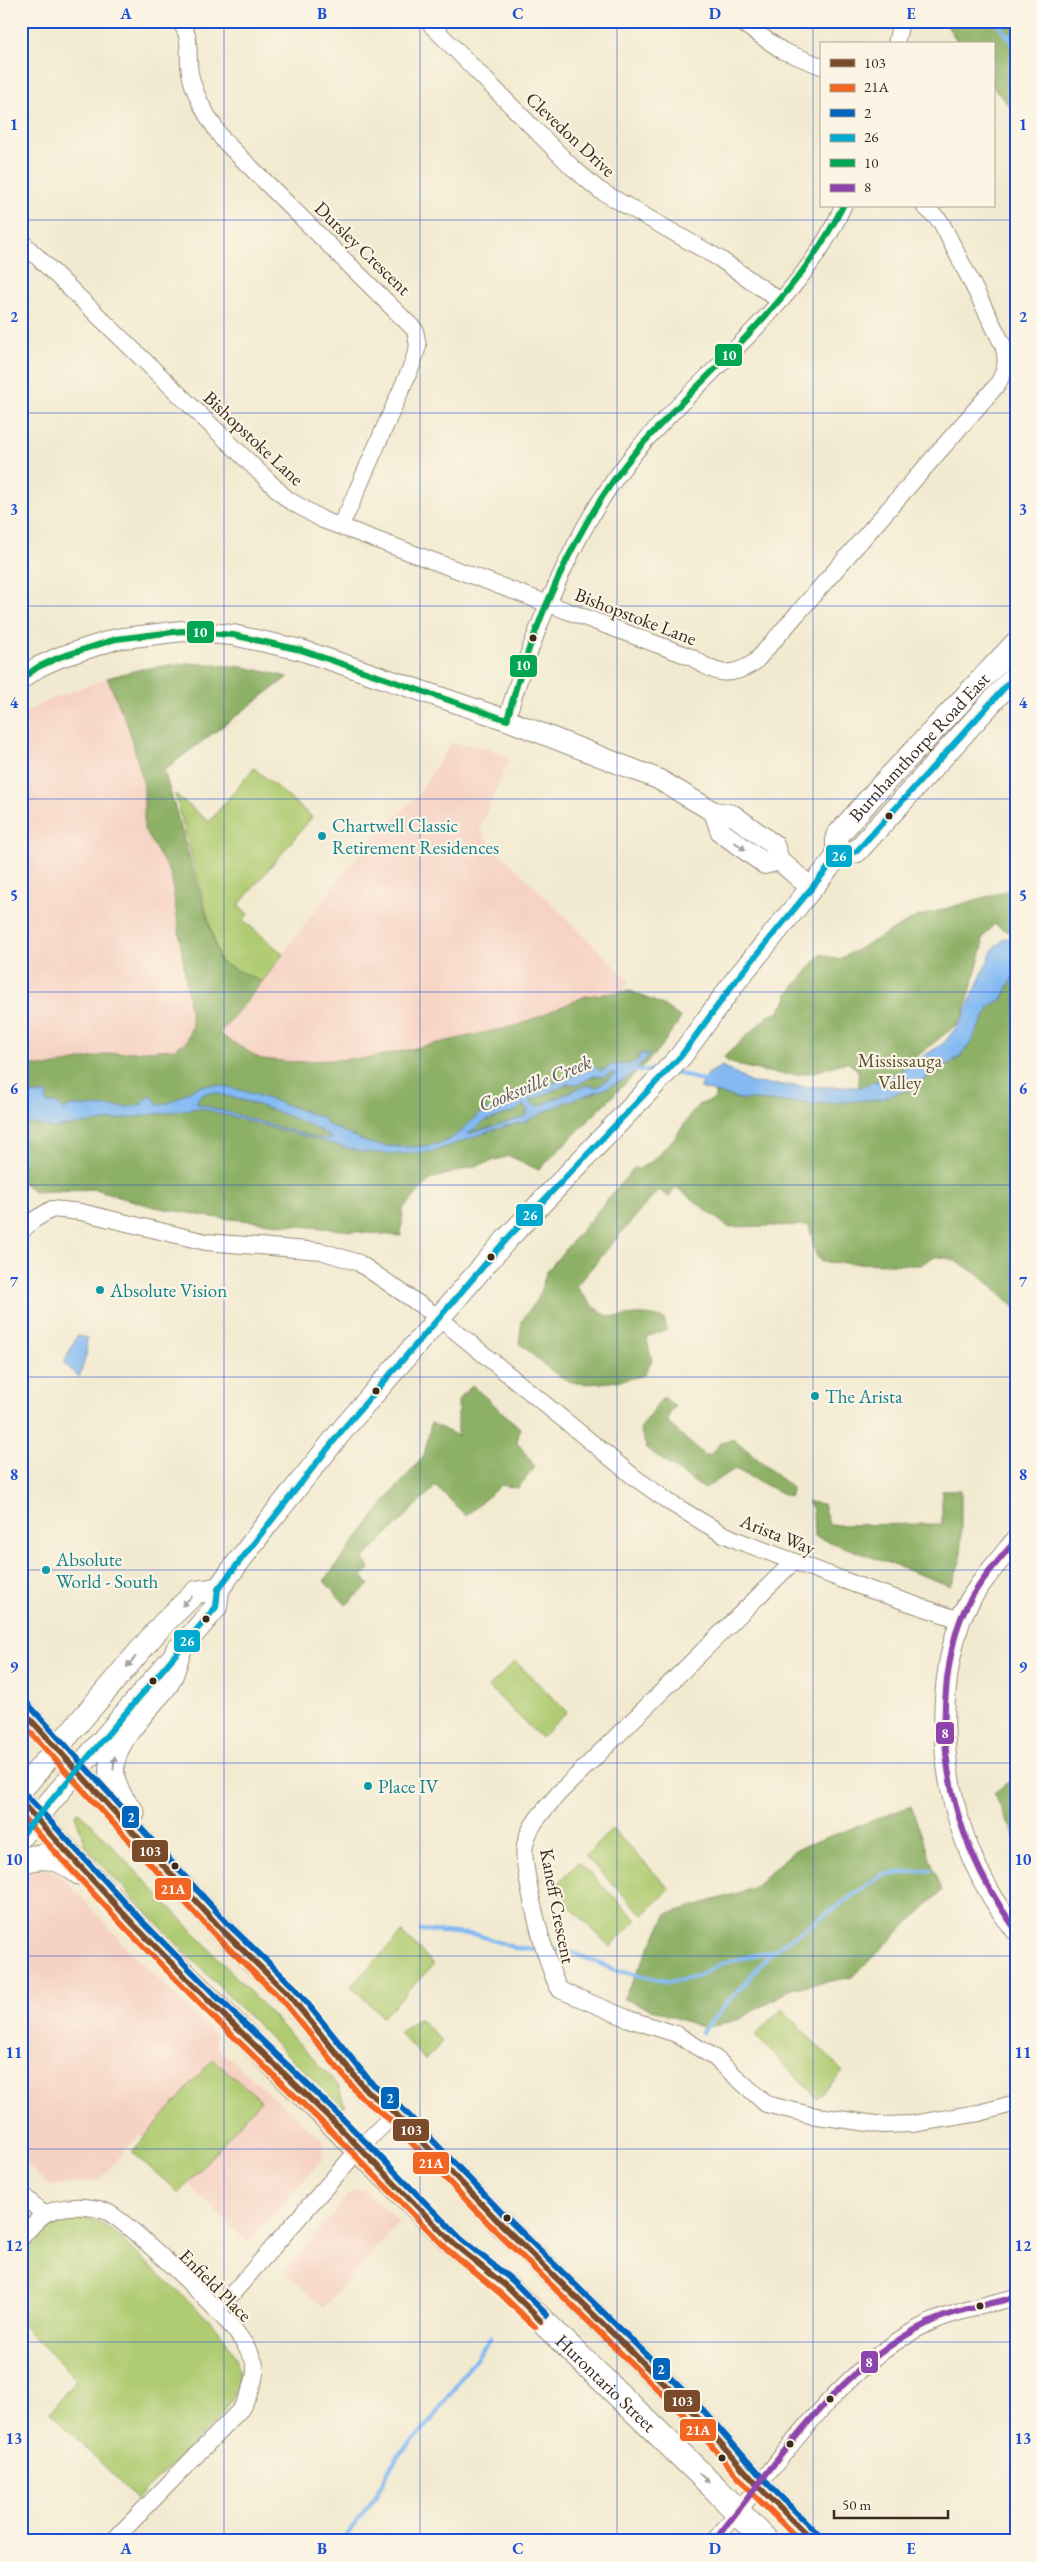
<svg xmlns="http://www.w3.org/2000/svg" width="1037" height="2562" font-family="'EB Garamond',serif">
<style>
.built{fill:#f6d2c3}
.green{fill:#b0cc73;stroke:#767b48}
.forest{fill:#8cb065;stroke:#646d42}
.water{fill:#83baf3;stroke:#5f7288;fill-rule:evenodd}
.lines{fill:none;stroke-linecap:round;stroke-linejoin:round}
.stream{stroke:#83baf3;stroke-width:4.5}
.minor-casing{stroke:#968a77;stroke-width:18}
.tertiary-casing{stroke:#968a77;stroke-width:22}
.secondary-casing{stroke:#968a77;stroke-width:24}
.primary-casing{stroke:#968a77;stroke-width:27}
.minor{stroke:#fff;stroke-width:16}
.tertiary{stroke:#fff;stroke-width:20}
.secondary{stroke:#fff;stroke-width:22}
.primary{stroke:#fff;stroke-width:25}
.bus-1-casing{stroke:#fcf5e5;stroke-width:10}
.bus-2-casing{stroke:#fcf5e5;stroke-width:10}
.bus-3-casing{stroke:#fcf5e5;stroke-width:10}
.bus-4-casing{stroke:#fcf5e5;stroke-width:10}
.bus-5-casing{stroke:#fcf5e5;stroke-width:10}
.bus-6-casing{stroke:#fcf5e5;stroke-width:10}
.bus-1{stroke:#7a4b2a;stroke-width:6}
.bus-2{stroke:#f26522;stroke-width:6}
.bus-3{stroke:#0065bd;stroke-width:6}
.bus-4{stroke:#00a9ce;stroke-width:6}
.bus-5{stroke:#00a651;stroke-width:6}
.bus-6{stroke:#8e44ad;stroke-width:6}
.oneway{fill:#a79f9a}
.grid{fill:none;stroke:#1d4ed8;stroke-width:1;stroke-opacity:0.55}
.bus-dot{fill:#3b2a1e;stroke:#fcf5e5;stroke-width:2}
.culture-dot{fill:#0f9aa8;stroke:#fcf5e5;stroke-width:2}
.labels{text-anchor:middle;stroke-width:4.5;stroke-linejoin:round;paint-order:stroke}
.street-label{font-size:19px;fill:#3b2a1e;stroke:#fcf5e5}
.culture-label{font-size:19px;fill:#0d838f;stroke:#fcf5e5;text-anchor:start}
.park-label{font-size:19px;fill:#585233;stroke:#fcf5e5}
.water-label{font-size:20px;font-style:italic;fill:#51555e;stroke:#fcf5e5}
.line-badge{stroke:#fcf5e5;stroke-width:2}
.badge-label{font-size:14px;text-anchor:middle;font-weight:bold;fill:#fff}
.neatline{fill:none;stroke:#1d4ed8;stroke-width:2}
.grid-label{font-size:16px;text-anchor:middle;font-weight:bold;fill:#1d4ed8}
</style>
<rect width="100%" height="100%" fill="#fcf5e5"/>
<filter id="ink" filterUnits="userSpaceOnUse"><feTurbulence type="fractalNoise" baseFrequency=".02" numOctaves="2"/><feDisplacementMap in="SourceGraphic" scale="10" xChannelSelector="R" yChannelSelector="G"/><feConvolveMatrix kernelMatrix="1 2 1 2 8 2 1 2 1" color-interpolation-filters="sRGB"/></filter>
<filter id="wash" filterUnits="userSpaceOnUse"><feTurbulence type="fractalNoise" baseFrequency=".0096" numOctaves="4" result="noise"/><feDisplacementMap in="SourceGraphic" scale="20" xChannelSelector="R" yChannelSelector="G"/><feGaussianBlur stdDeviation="1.12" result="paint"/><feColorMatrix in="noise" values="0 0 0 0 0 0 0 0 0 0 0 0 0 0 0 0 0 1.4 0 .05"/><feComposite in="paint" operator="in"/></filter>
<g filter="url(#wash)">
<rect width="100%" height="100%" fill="#f2ead0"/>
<g class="built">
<polygon points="107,678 128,726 144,785 144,830 171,875 181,966 192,1025 187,1041 175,1049 114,1053 46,1067 21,1064 21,714 51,699"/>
<polygon points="451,743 483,747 510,757 480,828 486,839 629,980 623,992 586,996 519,1025 371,1059 292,1062 261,1059 219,1034 262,982 359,853 418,795"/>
<polygon points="39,1869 51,1870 62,1876 132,1953 215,2035 216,2047 324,2142 323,2158 248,2243 139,2135 98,2181 50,2186 21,2160 21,1874"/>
<polygon points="357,2190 363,2190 399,2222 324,2307 284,2272 351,2193"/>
</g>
<g class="green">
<polygon points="254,768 312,817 238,906 248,914 243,920 283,954 262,982 220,962 175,794 209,822"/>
<polygon points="515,1661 567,1712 541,1738 489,1687"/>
<path d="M77 1812 82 1814 338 2085 345 2106H340L327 2094C247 2015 168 1936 92 1854L86 1846 75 1815Z"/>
<polygon points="612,1829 670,1889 643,1915 585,1856"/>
<polygon points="578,1862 637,1920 610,1947 552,1889"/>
<polygon points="402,1933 434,1964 383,2017 351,1986"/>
<polygon points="782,2009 843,2072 817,2098 755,2035"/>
<polygon points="420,2019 443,2042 425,2060 399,2033 416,2020"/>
<polygon points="213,2059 261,2100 179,2193 132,2152"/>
<path d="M82 2218 100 2222 111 2230 207 2318 225 2338 237 2361 239 2377 235 2394 222 2415 137 2499 50 2412 76 2379 21 2324V2255C41 2233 52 2221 82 2218Z"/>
</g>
<g class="forest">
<polygon points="944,21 1016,21 1016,114 993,87 993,44 959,44"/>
<polygon points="188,663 244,667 288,677 164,770 220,962 262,982 219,1034 261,1059 292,1062 371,1058 519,1025 586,996 630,991 663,1005 681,1018 658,1051 539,1170 509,1156 431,1179 403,1209 401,1236 211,1217 154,1207 95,1189 35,1192 21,1181 21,1064 46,1067 114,1053 175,1049 187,1041 192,1025 171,875 144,829 144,785 128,726 107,678 141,669"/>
<path d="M1016 888 1015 936 994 924 982 939 983 946 962 1020 894 1075 859 1087 858 1070 847 1062C836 1064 828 1068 817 1071 789 1080 755 1070 728 1062L724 1057 768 1016 778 1012 787 1000 788 994 821 954 838 960 917 917Z"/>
<path d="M1016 970V1309C1000 1292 959 1253 934 1257 930 1258 924 1263 920 1265L821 1262 816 1255 809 1225 728 1227 676 1187 669 1197 658 1190 576 1286C615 1339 618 1304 664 1319L667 1330 646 1337 652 1360 644 1375C629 1380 591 1386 576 1383 555 1378 535 1356 519 1343L522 1321 538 1298 547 1271 634 1168 639 1169 652 1161 675 1137 698 1105 715 1099V1092L740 1099 817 1104 883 1098 910 1089 960 1057 970 1044 990 1006 1003 998Z"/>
<polygon points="472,1385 520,1428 517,1442 535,1467 518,1488 501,1485 466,1516 436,1486 363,1559 370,1569 362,1576 369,1585 346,1605 324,1581 392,1493 424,1456 431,1423 458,1436 458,1400"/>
<polygon points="663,1397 675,1406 669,1415 668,1423 704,1455 710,1455 721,1442 734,1439 792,1488 789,1497 735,1469 704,1489 647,1449 640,1429"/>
<polygon points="961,1490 961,1559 951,1586 814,1536 813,1510 808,1502 823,1504 829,1525 942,1524 942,1491"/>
<polygon points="1016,1776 1016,1839 994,1793"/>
<polygon points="911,1806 942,1891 852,1977 793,1988 740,2019 704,2028 623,1999 667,1914 751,1889 796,1849"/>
</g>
<g class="water">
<polygon points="1016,936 1016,970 1003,998 990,1006 970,1044 959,1057 910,1089 880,1099 817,1104 740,1099 700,1088 708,1074 722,1066 751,1083 813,1087 859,1087 894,1075 944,1043 962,1020 993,949 1004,939"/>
<path d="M638 1054H650L628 1078 602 1090 566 1102 524 1122 499 1128 432 1152 398 1154 362 1152 200 1108 54 1128 21 1122V1094H48L46 1103H56L64 1110 71 1106 127 1107 143 1104V1101L151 1095 159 1105C178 1103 187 1088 204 1085 227 1081 298 1110 324 1118L327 1124C341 1130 355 1138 369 1143 387 1148 429 1149 446 1141 460 1135 470 1120 483 1112 496 1104 509 1107 520 1095L595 1067 601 1071 612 1065 630 1064 639 1059ZM611 1073 616 1074 597 1087 587 1085 536 1107 530 1101 568 1084H579L593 1076 603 1077ZM210 1092C239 1098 311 1120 332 1139L316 1138 196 1103 200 1096ZM523 1105 528 1110 525 1117 468 1134 483 1122 518 1110Z"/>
<polygon points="77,1336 87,1338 86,1356 79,1377 64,1363"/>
</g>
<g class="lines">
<g class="stream">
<polyline points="995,21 1016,46"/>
<polyline points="631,1070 656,1071"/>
<polyline points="676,1072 709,1083"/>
<polyline points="421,1930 478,1935 515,1948 540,1949"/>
<polyline points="548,1950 569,1951 615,1970 669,1982 694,1977 723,1963 773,1951 882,1875 931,1870"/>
<polyline points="702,2032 772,1952"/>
<polyline points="342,2541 376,2496 395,2459 430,2422 491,2337"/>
</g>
</g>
</g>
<g filter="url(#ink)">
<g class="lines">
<defs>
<g id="minor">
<path d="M178 21C191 32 188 49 189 65 191 92 208 118 223 140L415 330 418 346 412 365 348 511 340 525"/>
<polyline points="430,21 432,26 572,167 599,190 720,259 779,300"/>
<polyline points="739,21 783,51 821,66"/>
<polyline points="896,44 901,21"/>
<path d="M21 241 287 499 323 520 691 657C716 673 727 680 755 662L997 385C1006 370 1008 361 1003 345L941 222 924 206"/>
<path d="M507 720C515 686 529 653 541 621 566 559 594 502 637 450 700 376 806 297 843 206"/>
<polyline points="21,1232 32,1221 52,1209 81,1212 206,1242 321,1251 359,1263 438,1317 634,1477 669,1502 721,1533 739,1541 862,1587 960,1620"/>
<path d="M793 1562 558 1794C545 1810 529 1824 525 1845 520 1864 548 1973 560 1990L629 2019 676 2034 715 2058 766 2104 810 2115 883 2125 912 2124 979 2113 1016 2103"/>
<polyline points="21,2193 44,2215"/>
<path d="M21 2238C28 2231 37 2219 45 2214 62 2205 87 2205 105 2211 125 2218 226 2316 239 2336 244 2343 254 2358 255 2366 256 2382 248 2396 241 2409L113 2541"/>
<polyline points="217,2311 360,2148 395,2113"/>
<path d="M714 2541C775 2469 842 2363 929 2323 956 2311 987 2305 1016 2297"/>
</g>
<g id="tertiary">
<polyline points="21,679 38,667 60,657 116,639 182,631 233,635 301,650 507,720 658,779 714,812 733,815 774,845 779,860 811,888"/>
<polyline points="714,812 721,832 765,864 779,860"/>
<path d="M1016 1540C998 1562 969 1594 960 1621 926 1722 948 1848 1016 1930"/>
</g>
<g id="secondary">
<path id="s1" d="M837 857V836L880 787 1016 643"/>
<polyline points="21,1790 162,1625 196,1592 218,1589"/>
<polyline points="21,1836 216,1607 218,1589 267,1524 344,1428 506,1240 681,1056 737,979 837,857 857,851 1016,675"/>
</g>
<g id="primary">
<polyline points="21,1709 222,1930 288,1994 367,2091 395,2113 496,2219 698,2417 758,2486 813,2541"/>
<path id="s2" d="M21 1802 145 1936 455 2245 507 2287 716 2489 766 2541"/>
<path d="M132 1813C91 1768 119 1739 151 1701 157 1694 164 1688 168 1680 173 1671 175 1660 178 1651"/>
<path d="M21 1862C43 1852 61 1857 79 1872"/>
</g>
</defs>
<use href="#minor" class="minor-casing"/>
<use href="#tertiary" class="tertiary-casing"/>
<use href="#secondary" class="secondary-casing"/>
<use href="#primary" class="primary-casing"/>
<use href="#minor" class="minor"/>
<use href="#tertiary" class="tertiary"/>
<use href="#secondary" class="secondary"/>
<use href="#primary" class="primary"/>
<defs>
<g id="bus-1">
<polyline points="21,1709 222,1930 288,1994 367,2091 395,2113 496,2219 698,2417 758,2486 813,2541"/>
<polyline points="21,1802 134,1925 209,2001 337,2125 455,2245 507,2287 541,2321"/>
</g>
<g id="bus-2">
<polyline points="21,1722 216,1936 282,2000 361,2097 389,2119 490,2225 692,2423 751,2492 800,2541"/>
<polyline points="21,1815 128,1931 203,2007 331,2131 449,2251 501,2294 535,2327"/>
</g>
<g id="bus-3">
<polyline points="27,1703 228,1924 295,1988 373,2085 401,2107 502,2213 704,2411 764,2480 819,2535"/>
<polyline points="27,1796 140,1919 215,1995 343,2119 461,2239 512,2280 547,2315"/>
</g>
<polyline id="bus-4" points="21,1836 216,1607 218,1589 344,1428 506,1240 681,1056 737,979 837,857 857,851 1016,675"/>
<path id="bus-5" d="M21 679 38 667 60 657 116 639 182 631 233 635 301 650 507 720C530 631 578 518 638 449 711 366 792 307 843 206"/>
<g id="bus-6">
<path d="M1016 1540C997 1562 977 1584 964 1611 954 1632 950 1657 947 1680 936 1773 962 1855 1016 1930"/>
<path d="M714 2541C777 2463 836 2369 928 2323 955 2310 987 2305 1016 2297"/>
</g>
</defs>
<use href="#bus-1" class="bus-1-casing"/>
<use href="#bus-2" class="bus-2-casing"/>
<use href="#bus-3" class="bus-3-casing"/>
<use href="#bus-4" class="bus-4-casing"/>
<use href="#bus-5" class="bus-5-casing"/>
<use href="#bus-6" class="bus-6-casing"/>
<use href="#bus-1" class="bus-1"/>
<use href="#bus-2" class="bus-2"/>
<use href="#bus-3" class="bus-3"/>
<use href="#bus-4" class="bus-4"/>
<use href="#bus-5" class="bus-5"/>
<use href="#bus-6" class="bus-6"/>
</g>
<defs><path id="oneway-solid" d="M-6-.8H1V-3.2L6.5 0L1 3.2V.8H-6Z" transform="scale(1.25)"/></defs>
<g class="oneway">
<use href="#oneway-solid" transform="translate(740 846) rotate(36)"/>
<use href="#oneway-solid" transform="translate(187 1601) rotate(136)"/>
<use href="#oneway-solid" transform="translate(131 1662) rotate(131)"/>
<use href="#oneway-solid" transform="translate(114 1763) rotate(-85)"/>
<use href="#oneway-solid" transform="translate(704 2478) rotate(43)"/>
</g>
</g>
<path class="grid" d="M224 21V2541M420 21V2541M617 21V2541M813 21V2541M21 220H1016M21 413H1016M21 606H1016M21 799H1016M21 992H1016M21 1185H1016M21 1377H1016M21 1570H1016M21 1763H1016M21 1956H1016M21 2149H1016M21 2342H1016"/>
<g class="bus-dot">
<circle cx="533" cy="638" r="4.5"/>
<circle cx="889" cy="816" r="4.5"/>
<circle cx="491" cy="1257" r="4.5"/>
<circle cx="376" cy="1391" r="4.5"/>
<circle cx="206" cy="1619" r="4.5"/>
<circle cx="153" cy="1681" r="4.5"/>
<circle cx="175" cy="1866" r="4.5"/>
<circle cx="507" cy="2218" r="4.5"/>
<circle cx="980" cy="2306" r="4.5"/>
<circle cx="830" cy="2399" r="4.5"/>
<circle cx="790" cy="2444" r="4.5"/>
<circle cx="722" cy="2458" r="4.5"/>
</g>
<g class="culture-dot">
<circle cx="322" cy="836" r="5"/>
<circle cx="100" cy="1290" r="5"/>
<circle cx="815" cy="1396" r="5"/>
<circle cx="46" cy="1570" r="5"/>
<circle cx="368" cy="1786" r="5"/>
</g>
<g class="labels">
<g class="street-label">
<text transform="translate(571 134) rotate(43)" y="7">Clevedon Drive</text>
<text transform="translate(363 248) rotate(44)" y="7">Dursley Crescent</text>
<text transform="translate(254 438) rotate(43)" y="7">Bishopstoke Lane</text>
<text transform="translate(636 616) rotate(21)" y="7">Bishopstoke Lane</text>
<text dy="7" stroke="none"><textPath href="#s1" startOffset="142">Burnhamthorpe Road East</textPath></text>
<text transform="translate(778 1534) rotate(22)" y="7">Arista Way</text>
<text transform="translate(558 1906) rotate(79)" y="7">Kaneff Crescent</text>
<text transform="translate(216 2285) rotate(45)" y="7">Enfield Place</text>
<text dy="7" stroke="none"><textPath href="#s2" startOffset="825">Hurontario Street</textPath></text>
</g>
<g class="culture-label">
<text x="332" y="832">Chartwell Classic<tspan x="332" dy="22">Retirement Residences</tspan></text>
<text x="110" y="1297">Absolute Vision</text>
<text x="825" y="1403">The Arista</text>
<text x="56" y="1566">Absolute<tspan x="56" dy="22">World - South</tspan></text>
<text x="378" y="1793">Place IV</text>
</g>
<g class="park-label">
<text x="900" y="1067">Mississauga<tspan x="900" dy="22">Valley</tspan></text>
</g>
<g class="water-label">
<text transform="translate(535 1083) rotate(-22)" y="7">Cooksville Creek</text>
</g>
</g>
<g class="line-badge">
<rect x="714" y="343" width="29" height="24" rx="5" fill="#00a651"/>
<rect x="186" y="620" width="29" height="24" rx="5" fill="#00a651"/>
<rect x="509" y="654" width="29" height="24" rx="5" fill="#00a651"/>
<rect x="825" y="844" width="28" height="24" rx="5" fill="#00a9ce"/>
<rect x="515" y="1203" width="29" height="24" rx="5" fill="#00a9ce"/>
<rect x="173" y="1629" width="28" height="24" rx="5" fill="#00a9ce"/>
<rect x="935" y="1721" width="20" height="24" rx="5" fill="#8e44ad"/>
<rect x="121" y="1805" width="19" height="24" rx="5" fill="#0065bd"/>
<rect x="131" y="1839" width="38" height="24" rx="5" fill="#7a4b2a"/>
<rect x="154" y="1877" width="38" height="24" rx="5" fill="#f26522"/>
<rect x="380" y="2086" width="20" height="24" rx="5" fill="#0065bd"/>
<rect x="392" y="2118" width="38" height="24" rx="5" fill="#7a4b2a"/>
<rect x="412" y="2151" width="38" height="24" rx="5" fill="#f26522"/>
<rect x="860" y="2350" width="19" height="24" rx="5" fill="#8e44ad"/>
<rect x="652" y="2357" width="19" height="24" rx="5" fill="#0065bd"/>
<rect x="663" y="2389" width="38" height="24" rx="5" fill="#7a4b2a"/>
<rect x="679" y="2418" width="38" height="24" rx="5" fill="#f26522"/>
</g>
<g class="badge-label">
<text x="729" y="360">10</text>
<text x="200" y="637">10</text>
<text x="523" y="670">10</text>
<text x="839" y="861">26</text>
<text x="530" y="1220">26</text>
<text x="187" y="1646">26</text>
<text x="945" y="1738">8</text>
<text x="131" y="1822">2</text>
<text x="150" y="1856">103</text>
<text x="173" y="1894">21A</text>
<text x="390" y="2103">2</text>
<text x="411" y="2135">103</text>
<text x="431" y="2168">21A</text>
<text x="869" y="2367">8</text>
<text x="661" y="2374">2</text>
<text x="682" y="2406">103</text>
<text x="698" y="2435">21A</text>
</g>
<rect width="1037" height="2562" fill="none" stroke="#fcf5e5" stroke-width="55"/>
<rect x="820" y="42" width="175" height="165" fill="#fcf5e5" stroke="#afa495"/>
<rect x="830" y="59" width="25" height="8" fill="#7a4b2a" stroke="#afa495"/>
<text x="864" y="68" font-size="15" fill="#3b2a1e">103</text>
<rect x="830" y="84" width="25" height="8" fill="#f26522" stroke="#afa495"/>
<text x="864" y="92" font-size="15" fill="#3b2a1e">21A</text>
<rect x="830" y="109" width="25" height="8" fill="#0065bd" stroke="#afa495"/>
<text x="864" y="118" font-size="15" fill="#3b2a1e">2</text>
<rect x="830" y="134" width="25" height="8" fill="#00a9ce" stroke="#afa495"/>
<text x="864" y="142" font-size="15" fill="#3b2a1e">26</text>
<rect x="830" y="159" width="25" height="8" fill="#00a651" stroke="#afa495"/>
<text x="864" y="168" font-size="15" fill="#3b2a1e">10</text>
<rect x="830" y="184" width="25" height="8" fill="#8e44ad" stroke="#afa495"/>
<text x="864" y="192" font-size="15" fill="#3b2a1e">8</text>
<path d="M834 2510v8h114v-8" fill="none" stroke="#3b2a1e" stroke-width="2.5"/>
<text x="842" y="2510" font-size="15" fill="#3b2a1e" stroke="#fcf5e5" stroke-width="4" paint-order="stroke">50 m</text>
<rect x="28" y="28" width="982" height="2506" class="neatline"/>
<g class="grid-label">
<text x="126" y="19">A</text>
<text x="322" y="19">B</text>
<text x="518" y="19">C</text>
<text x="715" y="19">D</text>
<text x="911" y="19">E</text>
<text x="14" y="130">1</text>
<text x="1023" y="130">1</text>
<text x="14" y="322">2</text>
<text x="1023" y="322">2</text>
<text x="14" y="515">3</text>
<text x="1023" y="515">3</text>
<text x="14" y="708">4</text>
<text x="1023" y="708">4</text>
<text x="14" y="901">5</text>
<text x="1023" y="901">5</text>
<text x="14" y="1094">6</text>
<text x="1023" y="1094">6</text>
<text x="14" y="1287">7</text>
<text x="1023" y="1287">7</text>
<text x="14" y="1480">8</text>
<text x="1023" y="1480">8</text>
<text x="14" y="1672">9</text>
<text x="1023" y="1672">9</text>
<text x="14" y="1865">10</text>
<text x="1023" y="1865">10</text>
<text x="14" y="2058">11</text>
<text x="1023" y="2058">11</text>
<text x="14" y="2251">12</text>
<text x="1023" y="2251">12</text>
<text x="14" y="2444">13</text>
<text x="1023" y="2444">13</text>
<text x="126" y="2554">A</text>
<text x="322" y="2554">B</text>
<text x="518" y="2554">C</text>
<text x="715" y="2554">D</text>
<text x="911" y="2554">E</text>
</g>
</svg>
